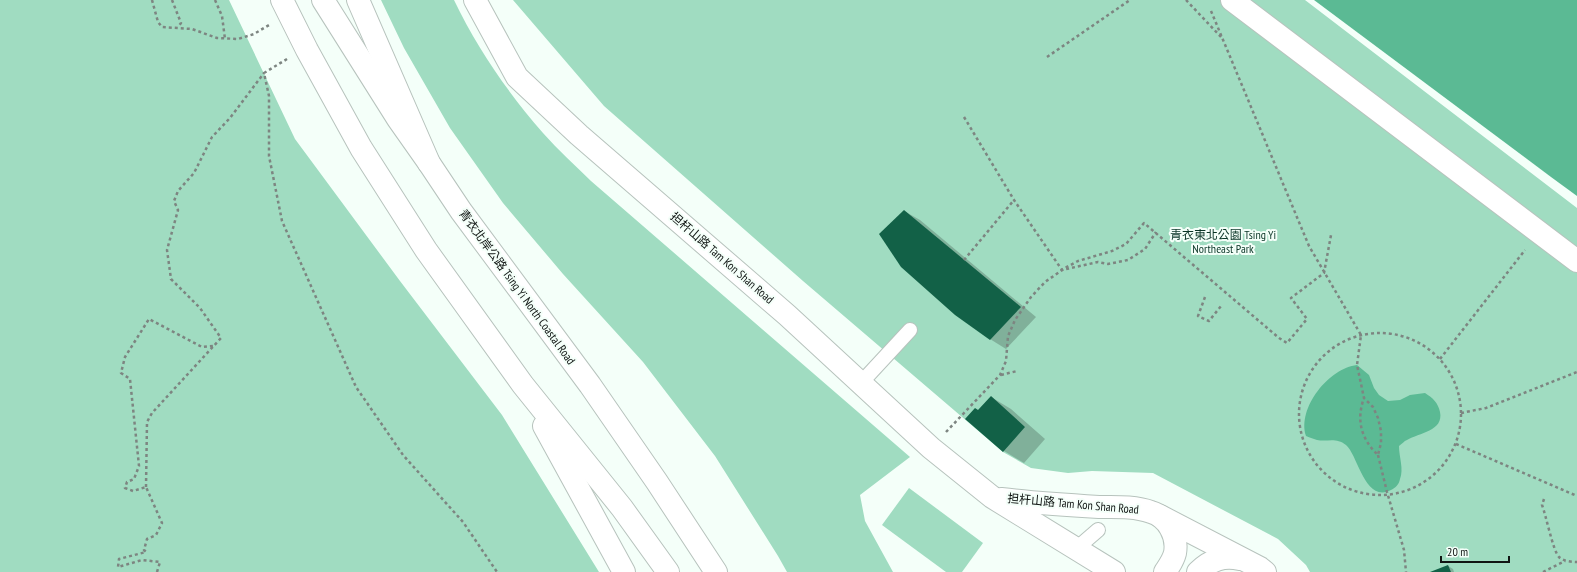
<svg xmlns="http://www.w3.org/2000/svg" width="1577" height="572" font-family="'PT Sans Narrow','Noto Sans TC',sans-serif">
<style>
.green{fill:#a0dcc1}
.water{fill:#5bba94}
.shadow{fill:#0003}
.building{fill:#126147}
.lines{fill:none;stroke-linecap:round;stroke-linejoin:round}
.lane-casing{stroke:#b7c3bd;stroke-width:16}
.street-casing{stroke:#b7c3bd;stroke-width:24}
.secondary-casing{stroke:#b7c3bd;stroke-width:24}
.primary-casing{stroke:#b7c3bd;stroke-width:24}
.highway-casing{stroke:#b7c3bd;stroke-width:24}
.path{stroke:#7d8581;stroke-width:2.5;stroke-dasharray:3 3;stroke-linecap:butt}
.lane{stroke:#fff;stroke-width:14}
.street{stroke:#fff;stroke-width:22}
.secondary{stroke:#fff;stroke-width:22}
.primary{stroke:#fff;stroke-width:22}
.highway{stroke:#fff;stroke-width:22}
.labels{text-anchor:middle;stroke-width:4;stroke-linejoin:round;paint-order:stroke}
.park-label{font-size:12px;fill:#093526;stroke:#f4fff9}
.street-label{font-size:12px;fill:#101513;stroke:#f4fff9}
</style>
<rect width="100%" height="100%" fill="#f4fff9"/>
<g class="green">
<polygon points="0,0 229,0 295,139 400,281 502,415 599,572 0,572"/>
<path d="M381 0H454C477 48 508 93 543 133 558 150 575 165 591 181L910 457 860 495 865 521 893 572H787L778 556 715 456 643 362 563 274 503 203 450 128 404 48Z"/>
<polygon points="513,0 1305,0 1577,208 1577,572 1310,572 1306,565 1278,539 1153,473 1092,471 1068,473 1031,468 1003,452 803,281 604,106"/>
<polygon points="909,488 983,543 962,572 946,572 882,525"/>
</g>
<g class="water">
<polygon points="1314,0 1577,0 1577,196 1551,177"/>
<path d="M1357 365 1369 375 1374 388 1379 395 1388 401 1400 400 1410 395 1425 393C1433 398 1438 403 1440 412 1444 431 1419 433 1407 440 1404 441 1402 444 1399 446 1399 457 1404 469 1400 479 1399 485 1395 488 1391 490 1365 504 1358 455 1346 445 1336 437 1328 442 1317 440 1313 439 1309 437 1306 436 1297 408 1329 368 1357 365Z"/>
</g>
<g class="shadow">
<polygon points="904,211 920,220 1036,317 1006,349 990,339"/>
<polygon points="991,397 1011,409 1045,439 1024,463 1004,451 966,419 979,411"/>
<polygon points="1448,566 1453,569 1454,572 1433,572"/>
</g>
<g class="building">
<polygon points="904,210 1021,307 990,340 955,315 901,267 879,234"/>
<polygon points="991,396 1025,427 1003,452 965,419 975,408 978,410"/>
<polygon points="1448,565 1451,572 1430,572"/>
</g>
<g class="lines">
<defs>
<g id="lane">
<polyline points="860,384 910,330"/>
<polyline points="1076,549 1098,530"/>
</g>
<g id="street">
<polyline points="475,0 517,77 579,135 787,315 931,448 992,497 1114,572"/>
<polyline points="1232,0 1577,261"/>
<path d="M1001 499C1034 503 1066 505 1099 507 1116 507 1135 506 1151 512 1168 517 1178 536 1175 553 1173 561 1169 566 1165 572"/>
</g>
<g id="secondary">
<polyline points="1160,516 1260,568 1265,572"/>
<path d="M1198 572C1211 560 1223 555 1240 559"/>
</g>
<g id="primary">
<polyline points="282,0 307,50 361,148 426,250 523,385 622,508 668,572"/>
<polyline points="358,0 429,163 461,211 590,385 657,482 716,572"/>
<polyline points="544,426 624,572"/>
</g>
<polyline id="highway" points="323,0 398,119 429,163"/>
</defs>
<use href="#lane" class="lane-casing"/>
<use href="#street" class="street-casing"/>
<use href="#secondary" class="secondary-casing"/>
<use href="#primary" class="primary-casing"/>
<use href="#highway" class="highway-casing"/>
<g class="path">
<polyline points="152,0 158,22 162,27 192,29 217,38 238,39 254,34 269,25"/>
<polyline points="172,0 181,23 178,27"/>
<polyline points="215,0 222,16 225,39"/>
<polyline points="1186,0 1221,37"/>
<path d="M1211 11 1309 246 1361 335 1357 365 1364 398 1373 407 1378 418 1381 431V443L1378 455C1361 439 1356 420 1364 398"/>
<polyline points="1047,57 1130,0"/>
<polyline points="287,59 264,73 269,96 269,156 282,221 356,387 403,455 463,522 497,572"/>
<polyline points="964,117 1014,200 1062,270 1098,262 1108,264 1128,260 1145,249 1156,232"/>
<polyline points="964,260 1014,200"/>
<polyline points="1205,297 1198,316 1209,321 1221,306"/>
<circle cx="1380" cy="414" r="81"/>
<polyline points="1440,359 1525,250"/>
<polyline points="1001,375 1017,371"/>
<polyline points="1461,413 1486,408 1577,372"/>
<polyline points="946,432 1000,375 1006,361 1008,336 1015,320 1031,297 1045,282 1065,268 1078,261 1112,251 1126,244 1144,223 1279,338 1287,343 1307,319 1291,298 1324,273 1331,235"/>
<polyline points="1456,444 1577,496"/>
<polyline points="1378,455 1387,492 1404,550 1406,572"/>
<polyline points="146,487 147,422 152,413 221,338 200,308 171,279 167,250 178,210 174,201 178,191 194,173 212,137 230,118 264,73"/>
<path d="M1544 499 1542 505C1546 515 1553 551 1559 557 1563 561 1571 562 1577 562"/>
<polyline points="157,572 160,562 142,560 118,567 119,559 146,552 144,550 147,539 156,535 162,523 146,487 133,491 125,488 127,482 134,479 139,466 130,379 121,373 125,357 149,319 202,347 213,346"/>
<polyline points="1543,572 1565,561"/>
</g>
<use href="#lane" class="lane"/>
<use href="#street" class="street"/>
<use href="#secondary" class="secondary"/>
<use href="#primary" class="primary"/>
<use href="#highway" class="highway"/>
</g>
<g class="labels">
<g class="park-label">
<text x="1223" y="239">青衣東北公園 Tsing Yi<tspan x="1223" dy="14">Northeast Park</tspan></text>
</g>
<g class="street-label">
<text transform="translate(722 258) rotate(41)" y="4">担杆山路 Tam Kon Shan Road</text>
<text transform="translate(517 287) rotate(54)" y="4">青衣北岸公路 Tsing Yi North Coastal Road</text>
<text transform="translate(1073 504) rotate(5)" y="4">担杆山路 Tam Kon Shan Road</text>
</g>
</g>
<path d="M1441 556v6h68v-6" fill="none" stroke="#101513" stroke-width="2"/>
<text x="1447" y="556" font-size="12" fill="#101513" stroke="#f4fff9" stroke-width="3" paint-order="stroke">20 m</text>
</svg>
